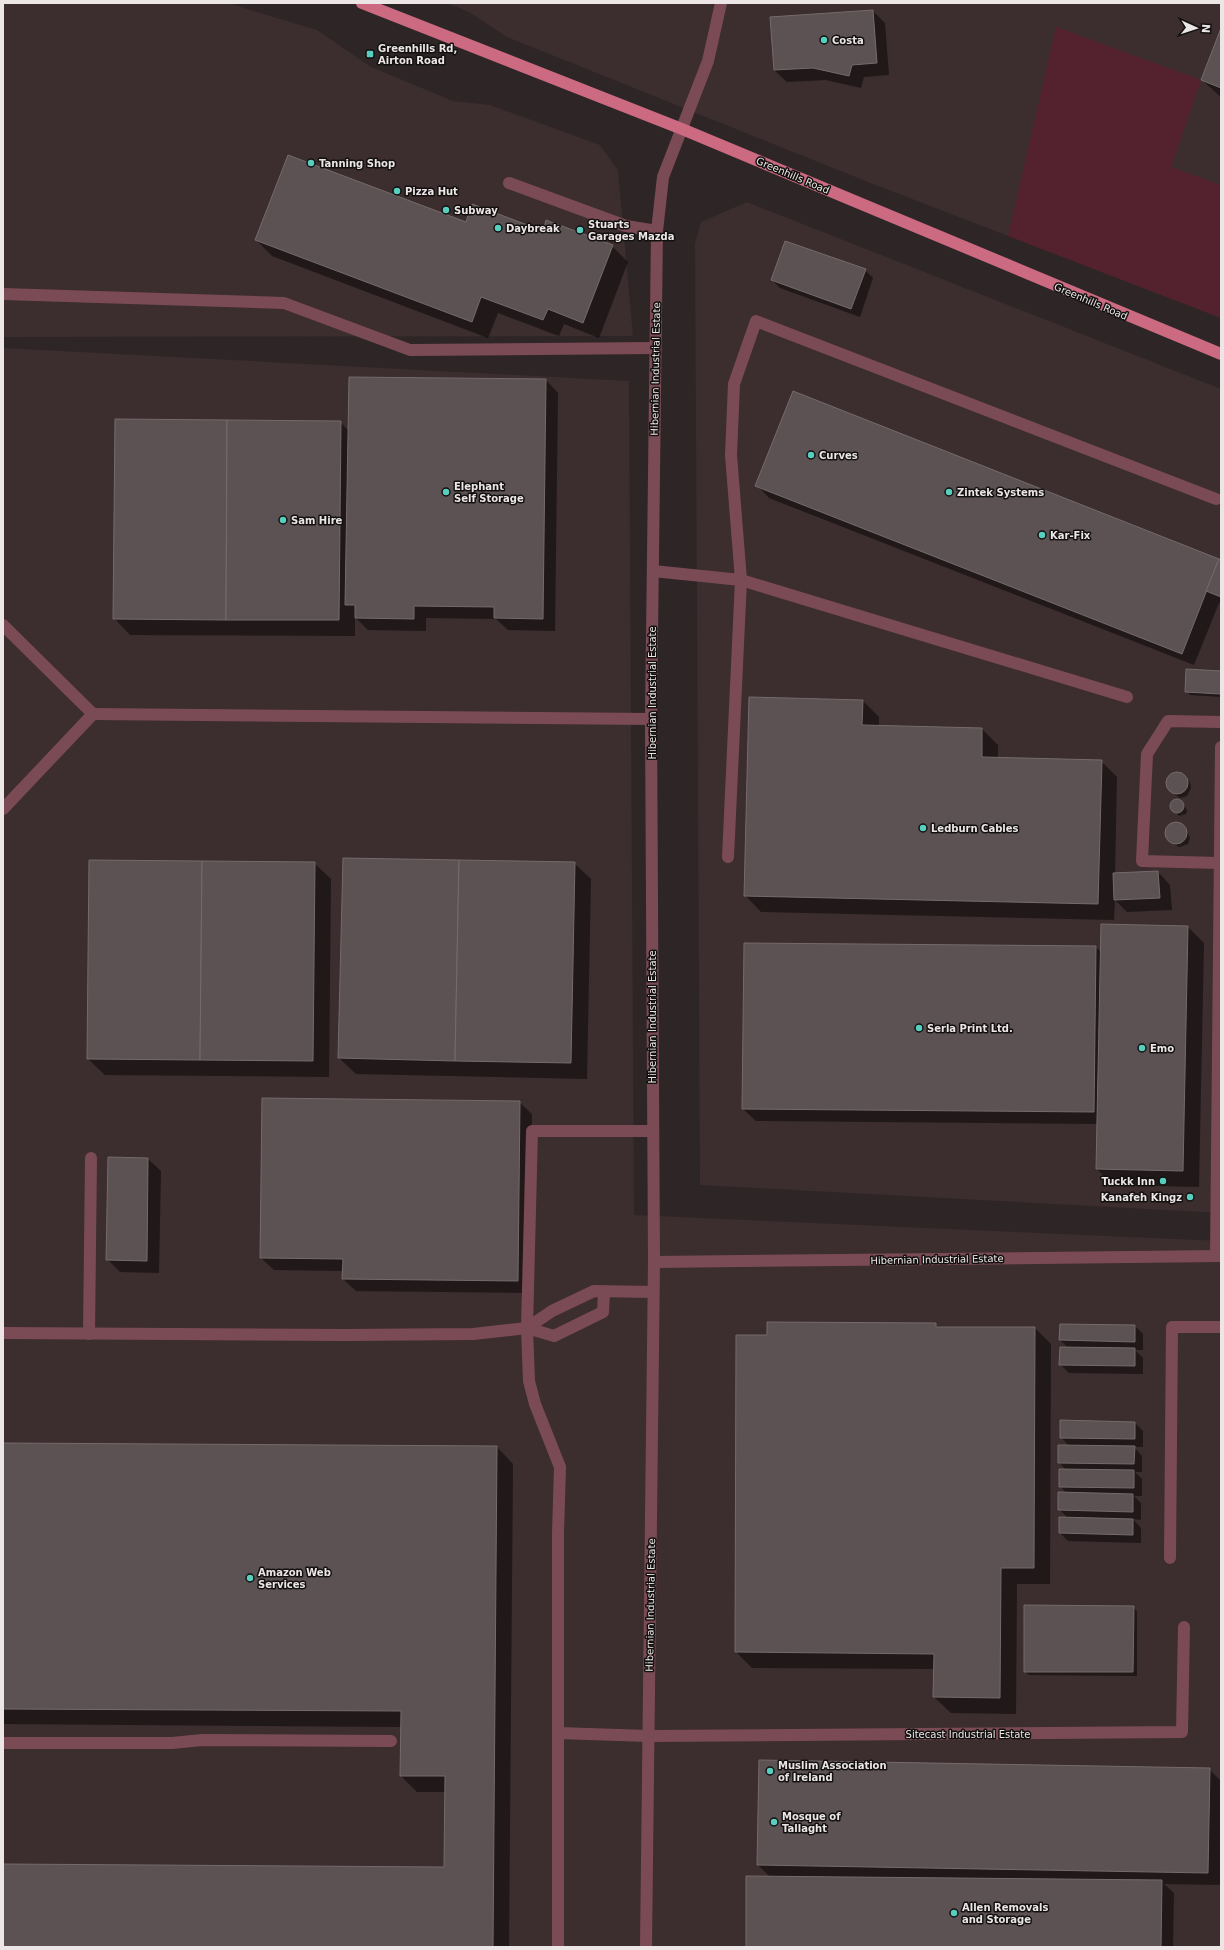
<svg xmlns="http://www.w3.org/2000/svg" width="1224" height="1950" font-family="'DejaVu Sans',sans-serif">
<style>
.built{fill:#3c2d2f}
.green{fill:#54212e}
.shadow{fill:#0007}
.building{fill:#5c5254;stroke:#756b6c}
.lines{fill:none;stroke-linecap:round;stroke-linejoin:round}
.minor{stroke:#7b4b55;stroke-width:12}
.major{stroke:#cc6a81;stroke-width:12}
.poi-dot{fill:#58cebf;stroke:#131010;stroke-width:1.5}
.labels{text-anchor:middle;stroke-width:3;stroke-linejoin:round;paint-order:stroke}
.poi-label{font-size:10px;font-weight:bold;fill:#ece6e7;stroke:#131010;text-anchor:start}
.street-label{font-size:10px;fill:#ece6e7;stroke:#131010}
</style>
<rect width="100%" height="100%" fill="#2e2527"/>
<g class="built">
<polygon points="3,3 228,3 317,30 371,67 453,101 490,105 600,145 618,170 633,336 3,337"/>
<polygon points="447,3 1221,3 1221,318 873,184 507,37 469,12"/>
<polygon points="747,202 1221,389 1221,1213 700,1185 695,243 701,222"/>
<polygon points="3,348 629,381 634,1215 1221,1241 1221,1947 3,1947"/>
</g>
<polygon class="green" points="1056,27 1201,80 1171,167 1221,185 1221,318 1008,236"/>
<g class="shadow">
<polygon points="873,11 885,23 889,75 864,77 861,88 826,80 787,82 774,70 771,18"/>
<polygon points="1221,31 1221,97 1202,80"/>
<polygon points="466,224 543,232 612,246 628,262 599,338 564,324 559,336 498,313 488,338 272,256 256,240"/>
<polygon points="865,270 873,278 860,317 780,288 772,280"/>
<polygon points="546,380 558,393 555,631 508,630 496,619 426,618 426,631 368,630 355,617 355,636 130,635 114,618 340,422 349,431"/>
<polygon points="757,485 1221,560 1221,604 1219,603 1194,665 769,498"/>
<polygon points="1221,672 1221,697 1190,695 1186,691"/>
<polygon points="863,701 879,717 879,727 982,729 998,745 998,758 1101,761 1117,777 1115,874 1158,872 1170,885 1172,910 1127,912 1115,900 1114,920 761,912 745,895"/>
<polygon points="1177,773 1190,782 1191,788 1187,796 1180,798 1169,790 1167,780 1171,775"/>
<polygon points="1175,801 1181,802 1185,806 1187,811 1186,814 1179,816 1172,808 1172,803"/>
<polygon points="1176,823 1182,825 1186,829 1190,838 1188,844 1179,847 1168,840 1166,833 1170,824"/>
<polygon points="314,863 331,879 329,1077 105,1075 88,1059"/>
<polygon points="574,863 591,879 587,1079 356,1074 339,1058"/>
<polygon points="1188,927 1204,943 1199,1187 1113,1185 1097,1169 1098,1124 756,1121 743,1109 1096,947 1102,953"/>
<polygon points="519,1102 532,1114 530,1293 356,1291 343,1279 343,1271 274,1270 261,1258"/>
<polygon points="109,1158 148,1159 161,1171 159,1273 120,1272 108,1260"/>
<polygon points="935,1324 939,1328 1035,1328 1051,1344 1050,1584 1017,1584 1016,1714 951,1713 934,1697 935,1669 752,1668 736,1652 768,1336"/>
<polygon points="1061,1325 1135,1326 1143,1334 1143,1350 1135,1350 1143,1358 1143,1374 1069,1373 1060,1364 1068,1348 1060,1340"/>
<polygon points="1135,1423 1143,1431 1143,1447 1134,1447 1142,1456 1142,1472 1135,1472 1142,1479 1142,1496 1134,1496 1141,1503 1141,1520 1133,1519 1141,1528 1141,1543 1068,1541 1060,1533 1068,1518 1060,1510 1067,1494 1060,1486 1066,1470 1059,1462 1069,1446 1061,1437"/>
<polygon points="3,1444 497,1447 513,1464 509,1947 3,1947 3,1865 445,1868 446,1792 417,1792 401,1776 402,1727 3,1724"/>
<polygon points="1133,1607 1137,1611 1137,1676 1029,1675 1025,1672"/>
<polygon points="1209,1769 1221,1781 1220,1885 1164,1884 1174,1893 1173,1947 747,1947 770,1877 758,1865"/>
</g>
<g class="building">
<polygon points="873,10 877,63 852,65 849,76 813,68 774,70 770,17"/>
<polygon points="1221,28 1221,88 1201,80"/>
<polygon points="288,155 466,222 472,204 543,231 546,220 613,245 583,323 548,309 543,320 481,297 472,322 255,240"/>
<polygon points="785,241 866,269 851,309 771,280"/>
<polygon points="349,377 546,379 543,619 494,618 494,607 414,606 414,619 355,618 355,605 345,605"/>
<polygon points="793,391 1219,559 1182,654 755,486"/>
<polygon points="115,419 227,420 226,620 113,619"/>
<polygon points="227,420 341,421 339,620 226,620"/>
<polygon points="1219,559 1221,560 1221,597 1206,591"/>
<polygon points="1186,669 1221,671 1221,694 1185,692"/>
<polygon points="749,697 863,700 862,725 982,728 982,757 1102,760 1098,904 744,896"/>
<circle cx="1177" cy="783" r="11"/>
<circle cx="1177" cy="806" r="7"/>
<circle cx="1176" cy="833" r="11"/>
<polygon points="343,858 459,860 455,1061 338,1058"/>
<polygon points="89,860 202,861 200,1060 87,1059"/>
<polygon points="459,860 575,862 571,1063 455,1061"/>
<polygon points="202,861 315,862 313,1061 200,1060"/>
<polygon points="1158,871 1160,898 1114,900 1113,873"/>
<polygon points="1101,924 1188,926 1183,1171 1096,1169"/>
<polygon points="744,943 1096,946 1094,1112 742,1109"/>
<polygon points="262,1098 520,1101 518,1281 342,1279 343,1259 260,1258"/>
<polygon points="108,1157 148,1158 147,1261 106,1260"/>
<polygon points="767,1322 936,1323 936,1327 1035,1327 1034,1568 1001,1568 1000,1698 933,1697 934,1654 735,1652 736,1335 767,1335"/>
<polygon points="1060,1324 1135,1325 1135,1342 1059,1340"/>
<polygon points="1060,1347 1135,1348 1135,1366 1059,1365"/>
<polygon points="1060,1420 1135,1422 1135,1439 1060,1438"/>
<polygon points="3,1443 497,1446 493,1947 3,1947 3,1864 444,1867 445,1776 400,1776 401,1711 3,1709"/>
<polygon points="1058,1445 1135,1446 1134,1464 1058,1463"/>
<polygon points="1059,1469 1134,1470 1134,1488 1059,1487"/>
<polygon points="1058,1492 1133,1494 1133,1512 1058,1510"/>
<polygon points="1059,1517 1133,1519 1133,1535 1059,1533"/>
<polygon points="1024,1605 1134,1606 1133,1672 1024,1672"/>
<polygon points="759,1760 1210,1768 1208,1873 757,1865"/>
<polygon points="746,1876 1162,1880 1161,1947 746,1947"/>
</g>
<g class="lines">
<g class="minor">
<polyline points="509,183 626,226 657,231"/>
<polyline points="3,294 284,303 410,350 655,348"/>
<polyline points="653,571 741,580 731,455 734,384 756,321 1216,499"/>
<polyline points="3,625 93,714 3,809"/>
<polyline points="93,714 651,719"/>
<polyline points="728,857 741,580 1127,697"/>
<polyline points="1219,863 1142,861 1147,754 1168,721 1221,722"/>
<polyline points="1216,1256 1221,747"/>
<polyline points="654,1262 1221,1256"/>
<polyline points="527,1328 552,1311 594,1291 653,1292"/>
<polyline points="3,1333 346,1335 473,1334 527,1328 554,1336 603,1312 604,1293"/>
<polyline points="89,1334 91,1158"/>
<polyline points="1170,1558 1172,1327 1221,1327"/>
<polyline points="558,1733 649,1736 1182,1732 1184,1627"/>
<polyline points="3,1743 172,1743 202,1740 391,1741"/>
<polyline points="558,1947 558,1533 560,1467 535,1404 529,1381 527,1328 532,1131 652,1131"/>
<polyline points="646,1947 654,1262 651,719 657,231 663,177 708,61 721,3"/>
</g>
<polyline class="major" points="362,3 682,129 1221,354"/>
</g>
<g class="poi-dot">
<circle cx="824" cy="40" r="4"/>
<rect x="366" y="50" width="8" height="8" rx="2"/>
<circle cx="311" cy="163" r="4"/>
<circle cx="397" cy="191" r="4"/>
<circle cx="446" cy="210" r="4"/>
<circle cx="498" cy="228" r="4"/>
<circle cx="580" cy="230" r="4"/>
<circle cx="811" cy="455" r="4"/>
<circle cx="446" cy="492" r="4"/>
<circle cx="949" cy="492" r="4"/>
<circle cx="283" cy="520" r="4"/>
<circle cx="1042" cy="535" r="4"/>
<circle cx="923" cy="828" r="4"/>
<circle cx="919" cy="1028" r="4"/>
<circle cx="1142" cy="1048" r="4"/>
<circle cx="1163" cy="1181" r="4"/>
<circle cx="1190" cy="1197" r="4"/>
<circle cx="250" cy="1578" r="4"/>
<circle cx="770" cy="1771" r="4"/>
<circle cx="774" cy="1822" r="4"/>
<circle cx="954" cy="1913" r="4"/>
</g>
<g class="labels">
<g class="poi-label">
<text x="832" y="44">Costa</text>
<text x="378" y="52">Greenhills Rd,<tspan x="378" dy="12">Airton Road</tspan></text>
<text x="319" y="167">Tanning Shop</text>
<text x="405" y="195">Pizza Hut</text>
<text x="454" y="214">Subway</text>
<text x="588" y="228">Stuarts<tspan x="588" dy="12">Garages Mazda</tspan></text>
<text x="506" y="232">Daybreak</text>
<text x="819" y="459">Curves</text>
<text x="454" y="490">Elephant<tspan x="454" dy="12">Self Storage</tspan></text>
<text x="957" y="496">Zintek Systems</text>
<text x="291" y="524">Sam Hire</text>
<text x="1050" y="539">Kar-Fix</text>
<text x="931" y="832">Ledburn Cables</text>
<text x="927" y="1032">Serla Print Ltd.</text>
<text x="1150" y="1052">Emo</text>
<text x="1155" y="1185" text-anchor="end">Tuckk Inn</text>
<text x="1182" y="1201" text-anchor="end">Kanafeh Kingz</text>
<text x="258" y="1576">Amazon Web<tspan x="258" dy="12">Services</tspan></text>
<text x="778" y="1769">Muslim Association<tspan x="778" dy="12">of Ireland</tspan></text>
<text x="782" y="1820">Mosque of<tspan x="782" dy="12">Tallaght</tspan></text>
<text x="962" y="1911">Allen Removals<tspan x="962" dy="12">and Storage</tspan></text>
</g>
<g class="street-label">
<text transform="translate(793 175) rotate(23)" y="4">Greenhills Road</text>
<text transform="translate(1091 301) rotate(23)" y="4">Greenhills Road</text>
<text transform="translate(655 369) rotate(-89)" y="4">Hibernian Industrial Estate</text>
<text transform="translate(652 693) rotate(-90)" y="4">Hibernian Industrial Estate</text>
<text transform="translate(652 1017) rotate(-90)" y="4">Hibernian Industrial Estate</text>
<text transform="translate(937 1259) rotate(-1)" y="4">Hibernian Industrial Estate</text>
<text transform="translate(650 1605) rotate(-89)" y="4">Hibernian Industrial Estate</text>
<text x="968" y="1738">Sitecast Industrial Estate</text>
</g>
</g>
<rect width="1224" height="1950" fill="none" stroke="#ece6e7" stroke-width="8"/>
<g transform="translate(1196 28) rotate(93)" stroke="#131010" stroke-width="3" paint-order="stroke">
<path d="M0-3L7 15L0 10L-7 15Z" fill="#ece6e7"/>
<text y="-6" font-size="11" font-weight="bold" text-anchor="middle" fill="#ece6e7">N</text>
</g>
</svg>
